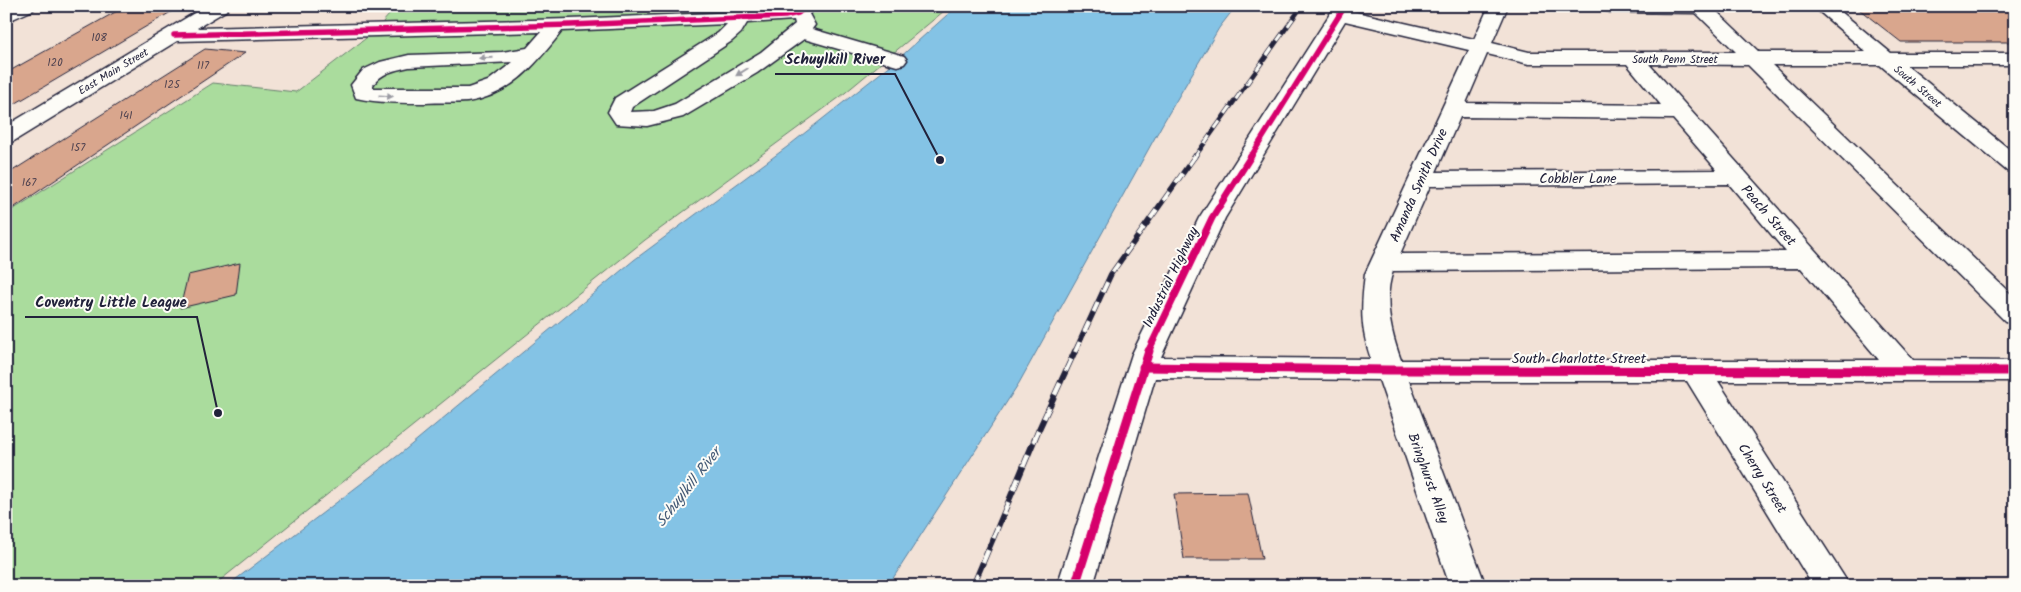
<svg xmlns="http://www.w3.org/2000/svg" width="2021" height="592" font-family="Kalam,sans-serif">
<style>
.green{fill:#aadc9d;stroke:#667f6c}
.water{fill:#84c3e5;stroke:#5d83a1}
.building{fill:#d9a68d;stroke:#22223b}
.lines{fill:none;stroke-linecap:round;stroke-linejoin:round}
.minor-casing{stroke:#22223b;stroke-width:3}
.minor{fill:#fdfcf7;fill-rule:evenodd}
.rail-far2-casing{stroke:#22223b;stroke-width:4.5}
.rail-far1-casing{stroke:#22223b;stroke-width:5.5}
.rail-casing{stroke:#22223b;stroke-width:6}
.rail-far2{stroke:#fdfcf7;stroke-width:3;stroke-dasharray:9;stroke-linecap:butt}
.rail-far1{stroke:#fdfcf7;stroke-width:4;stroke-dasharray:11;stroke-linecap:butt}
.rail{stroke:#fdfcf7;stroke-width:4.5;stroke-dasharray:13;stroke-linecap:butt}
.cycleway-far2-casing{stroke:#fdfcf7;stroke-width:8}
.cycleway-far1-casing{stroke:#fdfcf7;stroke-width:10}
.cycleway-casing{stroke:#fdfcf7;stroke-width:12}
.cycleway-far2{stroke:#d6006c;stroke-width:5.5}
.cycleway-far1{stroke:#d6006c;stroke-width:7}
.cycleway{stroke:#d6006c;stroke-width:9}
.oneway{fill:#9a9aa2}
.labels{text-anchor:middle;stroke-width:4;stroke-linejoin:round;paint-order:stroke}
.number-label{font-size:11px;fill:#504350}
.far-street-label{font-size:11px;fill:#22223b;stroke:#fdfcf7}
.street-label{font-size:14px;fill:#22223b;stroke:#fdfcf7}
.water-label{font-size:15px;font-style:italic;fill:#445a76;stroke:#fdfcf7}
.leader{fill:none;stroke:#22223b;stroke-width:2}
.callout-dot{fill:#22223b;stroke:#fdfcf7;stroke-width:2}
.callout-label{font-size:15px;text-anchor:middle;font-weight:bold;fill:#22223b;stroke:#fdfcf7;stroke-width:4;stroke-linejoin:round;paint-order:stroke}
</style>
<rect width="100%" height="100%" fill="#f2e2d7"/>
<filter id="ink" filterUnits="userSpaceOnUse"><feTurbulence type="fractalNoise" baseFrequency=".02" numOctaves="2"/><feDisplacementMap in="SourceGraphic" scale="10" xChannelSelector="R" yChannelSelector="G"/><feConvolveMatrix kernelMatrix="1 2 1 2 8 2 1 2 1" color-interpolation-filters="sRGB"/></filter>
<g filter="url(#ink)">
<polygon class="green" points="397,6 796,6 796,9 862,6 950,6 840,97 645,240 213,586 6,586 6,214 213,83 296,92 374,32"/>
<polygon class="water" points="957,6 1236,6 1219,28 1163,123 1019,383 888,586 227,586 400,454 634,260 787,147 897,60"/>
<g class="building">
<polygon points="126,6 181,6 6,109 6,73"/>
<polygon points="1855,6 2015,6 2015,42 1901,42"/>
<polygon points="205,49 245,53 6,213 6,175"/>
<polygon points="240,263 236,295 180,308 188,275"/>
<polygon points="1248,493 1262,559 1184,559 1174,494"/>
</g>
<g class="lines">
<defs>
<g id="minor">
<polygon points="10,6 35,6 33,10 6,22 6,8"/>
<path d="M206 6H229L227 10 197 28 570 19 785 10 795 6H816L809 14 815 25 812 29 904 56 907 60 904 64 897 66 804 39 757 73 683 117 647 126 616 124 608 112 615 98 718 33 727 24 562 31C537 63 511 96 467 102 453 103 439 102 425 103 402 103 379 103 356 98L351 85 363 70 380 62 409 55 502 52 527 48 541 32 177 41 14 141 6 143V126ZM794 20 795 24 761 52 675 104 654 111 630 112 632 107 732 41 741 33 747 23ZM513 62 488 81 468 88H373V85C381 73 395 70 409 67Z"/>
<path d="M1335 6H1354L1352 11 1474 39 1489 6H1508L1492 43 1529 52H1736L1696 13 1610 12 1603 10 1601 6H1711L1759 52H1866L1813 6H1834L1891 53H2015V65H1906L2015 154V173L2007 171 1880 65H1772L2015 298V323L2005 321 1748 65 1649 64 1913 360 2015 361V381H1718L1850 586H1813L1687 381H1409L1486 586H1450L1379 380 1155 378 1093 586H1057L1132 354 1199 218ZM1345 21 1469 50 1365 274C1361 307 1360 327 1371 359L1161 357 1225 218ZM1487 54 1529 64H1627L1661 105 1466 103ZM1460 117 1673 119 1717 170 1436 172ZM1729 184 1786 252 1400 254 1430 186ZM1801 268 1879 360H1401C1391 333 1383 299 1393 271Z"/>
</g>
</defs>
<use href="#minor" class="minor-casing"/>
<use href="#minor" class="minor"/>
<defs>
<polyline id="rail-far2" points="1194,158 1302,6"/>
<polyline id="rail-far1" points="1075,352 1111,274 1195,156"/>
<polyline id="rail" points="973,586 1039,429 1075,351"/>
</defs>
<use href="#rail-far2" class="rail-far2-casing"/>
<use href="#rail-far1" class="rail-far1-casing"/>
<use href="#rail" class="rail-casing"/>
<use href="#rail-far2" class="rail-far2"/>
<use href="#rail-far1" class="rail-far1"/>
<use href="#rail" class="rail"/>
<defs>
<g id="cycleway-far2">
<polyline points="174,35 570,25 785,16 798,13 807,6"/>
<polyline points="1250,158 1345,6"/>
</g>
<polyline id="cycleway-far1" points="1148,352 1212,218 1251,156"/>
<g id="cycleway">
<polyline points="1143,367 1389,370 2015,371"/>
<polyline points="1075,586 1149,351"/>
</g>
</defs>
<use href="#cycleway-far2" class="cycleway-far2-casing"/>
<use href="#cycleway-far1" class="cycleway-far1-casing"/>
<use href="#cycleway" class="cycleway-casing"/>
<use href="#cycleway-far2" class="cycleway-far2"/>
<use href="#cycleway-far1" class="cycleway-far1"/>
<use href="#cycleway" class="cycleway"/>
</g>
<defs><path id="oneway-solid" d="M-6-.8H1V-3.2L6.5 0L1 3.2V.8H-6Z" transform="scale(1.25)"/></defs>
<g class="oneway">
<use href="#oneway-solid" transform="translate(486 58) rotate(178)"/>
<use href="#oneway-solid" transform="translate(742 72) rotate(148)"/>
<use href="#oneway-solid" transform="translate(386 96) rotate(4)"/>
</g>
</g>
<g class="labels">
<g class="number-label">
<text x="99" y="41">108</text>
<text x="55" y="66">120</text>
<text x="203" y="69">117</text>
<text x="172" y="88">125</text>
<text x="126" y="119">141</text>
<text x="78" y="151">157</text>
<text x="29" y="186">167</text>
</g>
<g class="far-street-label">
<text x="1675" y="63">South Penn Street</text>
<text transform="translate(113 71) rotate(-31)" y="4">East Main Street</text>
<text transform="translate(1918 86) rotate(40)" y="4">South Street</text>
</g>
<g class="street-label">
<text x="1578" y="183">Cobbler Lane</text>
<text transform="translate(1418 185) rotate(-66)" y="5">Amanda Smith Drive</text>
<text transform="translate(1769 215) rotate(49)" y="5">Peach Street</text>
<text transform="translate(1170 277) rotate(-64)" y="5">Industrial Highway</text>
<text x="1579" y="363">South Charlotte Street</text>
<text transform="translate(1429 478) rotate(70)" y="5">Bringhurst Alley</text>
<text transform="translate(1763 478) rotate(58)" y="5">Cherry Street</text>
</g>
<g class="water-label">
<text transform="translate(688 487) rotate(-52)" y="5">Schuylkill River</text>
</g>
</g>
<path class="leader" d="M940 160L895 74H775M218 413L197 317H25"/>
<g class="callout-dot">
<circle cx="940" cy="160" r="5"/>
<circle cx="218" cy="413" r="5"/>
</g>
<g class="callout-label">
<text x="835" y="64">Schuylkill River</text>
<text x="111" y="307">Coventry Little League</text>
</g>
<rect width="2021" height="592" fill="none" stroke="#fdfcf7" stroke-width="25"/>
<rect x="12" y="12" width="1996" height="567" fill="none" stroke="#22223b" stroke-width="2" filter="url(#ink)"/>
</svg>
